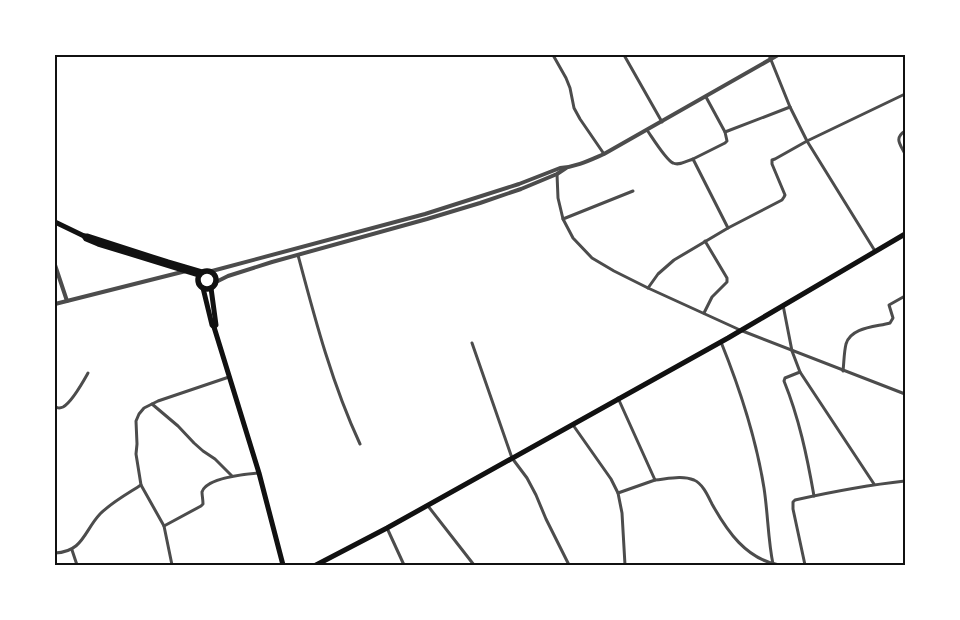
<svg xmlns="http://www.w3.org/2000/svg" width="960" height="620" font-family="'Work Sans',sans-serif">
<style>
.lines{fill:none;stroke-linecap:round;stroke-linejoin:round}
.minor{stroke:#4c4c4c;stroke-width:3}
.tertiary{stroke:#4c4c4c;stroke-width:4}
.primary{stroke:#111;stroke-width:5}
.motorway{stroke:#111;stroke-width:5.5}
.neatline{fill:none;stroke:#111;stroke-width:2}
</style>
<rect width="100%" height="100%" fill="#fff"/>
<g class="lines">
<g class="minor">
<polyline points="553,55 566,78 570,88 574,108 580,119 604,154"/>
<polyline points="624,55 662,122"/>
<polyline points="769,55 790,107 807,141 875,251"/>
<path d="M647 130C652 137 666 160 673 163 679 166 687 161 693 159L728 228"/>
<path d="M905 131C894 138 900 144 905 154"/>
<polyline points="725,132 790,107"/>
<polyline points="693,159 725,143 727,141 725,132 706,97"/>
<polyline points="557,174 558,198 563,219 573,238 592,258 614,271 648,288 740,330 905,394"/>
<polyline points="563,219 633,191"/>
<path d="M298 255C315 319 332 384 360 444"/>
<polyline points="648,288 658,274 674,260 728,228 782,200 784,197 785,195 772,164 772,160 775,159 807,141 905,94"/>
<polyline points="783,305 792,351 800,372 874,484"/>
<polyline points="704,313 712,297 727,282 727,278 705,241"/>
<path d="M721 342C740 389 756 438 764 488 768 514 768 540 773 564"/>
<polyline points="472,343 512,458 527,478 536,495 546,519 569,565"/>
<path d="M843 371C844 362 844 352 846 344 851 327 876 327 890 323L893 318 889 305 905 296"/>
<path d="M800 372 785 378 784 381C799 418 807 456 814 496"/>
<path d="M618 398 655 480C667 479 682 475 694 480 703 484 708 496 712 504 727 531 746 559 779 565"/>
<polyline points="152,404 178,426 194,443 203,451 215,459 232,476"/>
<path d="M55 407C59 408 59 409 63 407 72 402 83 382 88 373"/>
<polyline points="573,425 611,479 618,493 622,513 625,565"/>
<polyline points="618,493 655,480"/>
<polyline points="428,506 474,565"/>
<path d="M164 526 201 506 203 504C203 500 202 495 202 492 206 478 246 474 258 473"/>
<polyline points="387,528 404,565"/>
<polyline points="72,550 77,565"/>
<path d="M55 553C83 552 84 531 100 514 112 502 127 494 141 485"/>
<polyline points="172,565 164,526 141,485 136,454 137,444 136,421 139,414 144,408 158,401 229,377"/>
<polyline points="800,565 813,565"/>
<path d="M805 565 793 509V502L795 500C831 492 868 485 905 481"/>
</g>
<g class="tertiary">
<polyline points="55,265 67,301"/>
<path d="M212 271 425 214 519 184 560 168C576 167 590 160 604 154L778 55"/>
<polyline points="216,282 228,276 272,262 427,219 480,203 521,189 557,174 566,168"/>
<polyline points="55,304 186,271"/>
</g>
<g class="primary">
<polyline points="55,222 84,236 86,239 98,244 199,275"/>
<polyline points="84,236 87,236 168,262 202,272"/>
<polyline points="203,288 212,325 214,327 259,473 283,565"/>
<polyline points="211,288 216,325 214,327"/>
<polyline points="316,565 387,528 728,338 905,234"/>
</g>
<circle class="motorway" cx="207" cy="280" r="9"/>
</g>
<rect width="960" height="620" fill="none" stroke="#ffffff" stroke-width="112"/>
<rect x="56" y="56" width="848" height="508" class="neatline"/>
</svg>
